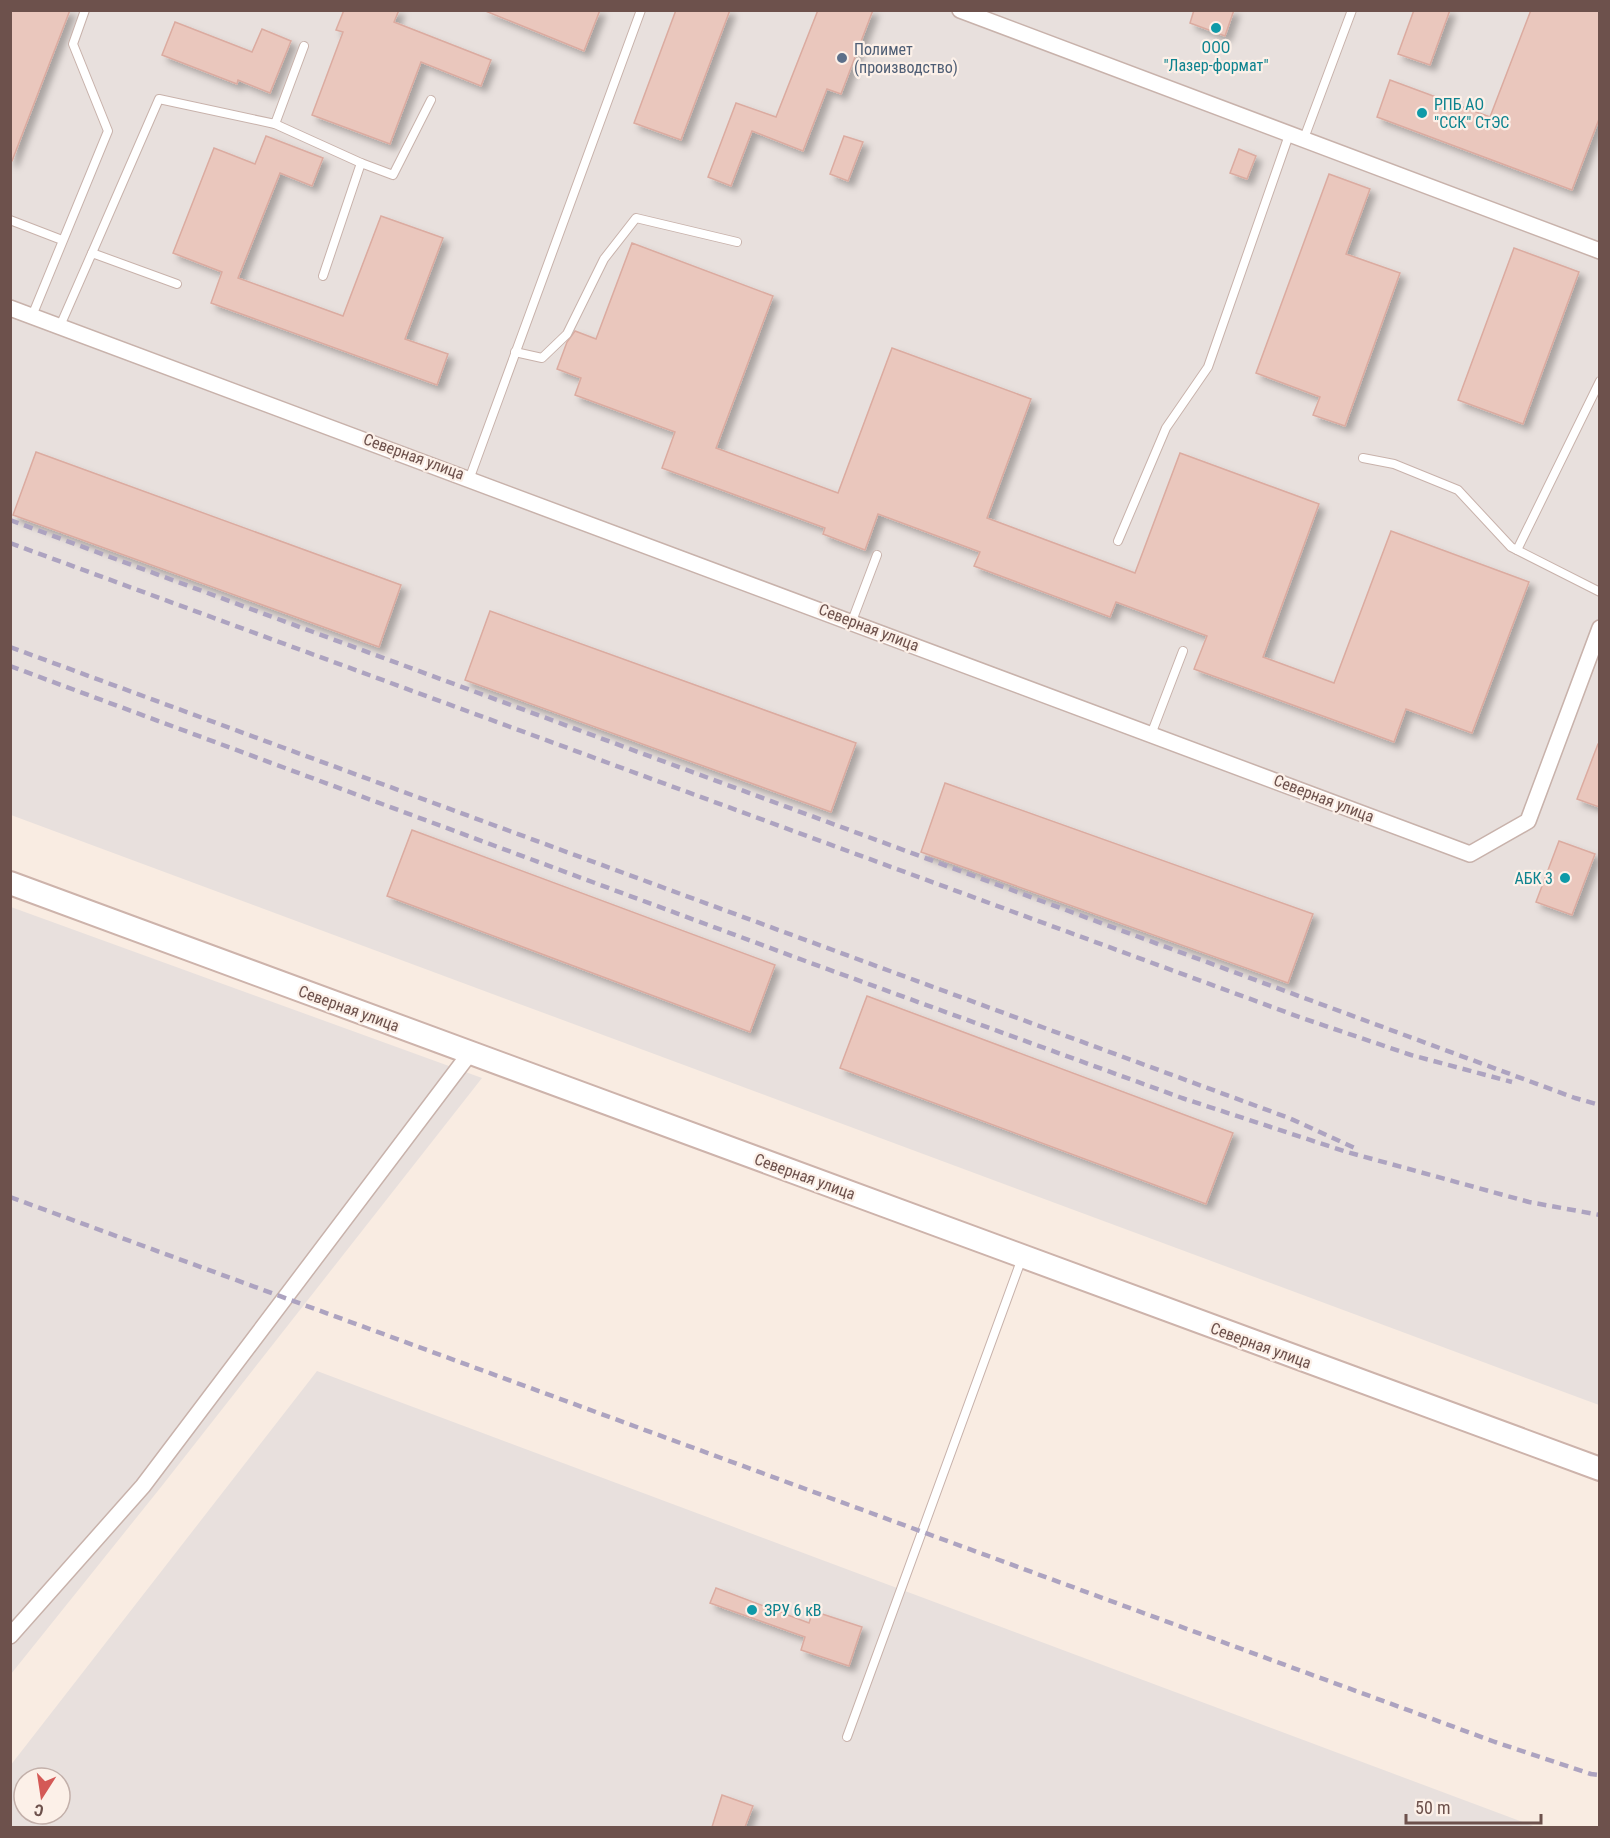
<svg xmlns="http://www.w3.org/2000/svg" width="1610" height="1838" font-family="'Roboto Condensed',sans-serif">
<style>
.industrial{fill:#e8e0dd;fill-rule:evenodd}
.building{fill:#eac7bd;stroke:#dbaba0;stroke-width:1.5;filter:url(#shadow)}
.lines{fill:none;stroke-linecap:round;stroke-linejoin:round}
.lane-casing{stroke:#c8b2ab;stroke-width:10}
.street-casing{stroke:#c8b2ab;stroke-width:18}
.secondary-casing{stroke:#cdb3ab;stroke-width:26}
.lane{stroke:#fff;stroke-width:8}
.street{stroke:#fff;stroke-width:15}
.secondary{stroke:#fff;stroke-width:22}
.rail{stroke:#ada3c0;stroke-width:4.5;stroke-dasharray:9 6;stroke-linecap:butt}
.culture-dot{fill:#0f9aa8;stroke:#fcf0e8;stroke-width:2}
.service-dot{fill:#5c6f8a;stroke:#fcf0e8;stroke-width:2}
.labels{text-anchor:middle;stroke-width:4.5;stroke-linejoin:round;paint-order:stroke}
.culture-label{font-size:16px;fill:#0d838f;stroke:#fcf0e8;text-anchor:start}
.service-label{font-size:16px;fill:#4e5e75;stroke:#fcf0e8;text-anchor:start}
.street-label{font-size:16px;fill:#6d514c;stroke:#fcf0e8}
</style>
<defs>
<filter id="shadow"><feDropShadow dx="5.5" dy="5.5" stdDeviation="3" flood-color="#0004"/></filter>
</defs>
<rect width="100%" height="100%" fill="#f9ece2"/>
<g class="industrial">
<polygon points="10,11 1599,11 1599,1405 11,815"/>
<polygon points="11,907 482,1078 161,1487 11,1674"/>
<path d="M317 1371 1536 1827 11 1828 10 1766ZM24 1778H60V1814H24Z"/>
</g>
<g class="building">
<polygon points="10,10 70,10 12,161 10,161"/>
<polygon points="344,10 399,10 394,22 491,60 481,86 421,62 390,144 312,115 343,32 336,30"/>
<polygon points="483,10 600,10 584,51"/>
<polygon points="676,10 730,10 681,140 634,123"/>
<polygon points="818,10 873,10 841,94 827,89 803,151 752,131 731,186 708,177 736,103 776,117"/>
<polygon points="1194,10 1234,10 1225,36 1190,23"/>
<polygon points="1414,10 1450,10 1430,65 1398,54"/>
<polygon points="1531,10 1599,10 1599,119 1572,190 1377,117 1390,80 1490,117"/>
<polygon points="175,22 252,52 262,29 291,41 270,93 238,80 237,84 162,55"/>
<polygon points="266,136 323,158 312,186 280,173 238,278 343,316 381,216 443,238 405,339 448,354 437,385 211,303 222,272 173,253 214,148 255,164"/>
<polygon points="844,136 863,142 848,181 830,174"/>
<polygon points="1239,149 1256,156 1247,179 1230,173"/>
<polygon points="1329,174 1370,189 1346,254 1400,273 1345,426 1313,415 1320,397 1256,373"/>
<polygon points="632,243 773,296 716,448 838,493 892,348 1031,399 987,518 1135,573 1180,453 1319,504 1263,657 1334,683 1391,531 1529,582 1472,733 1406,709 1394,742 1194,669 1207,636 1116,602 1110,617 974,566 980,552 878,514 865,550 823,534 825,528 662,468 675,432 575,395 581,378 557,369 567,342 575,331 596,339"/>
<polygon points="1514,248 1579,272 1523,424 1458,400"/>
<polygon points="36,452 401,585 379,647 13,515"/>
<polygon points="490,611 856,743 831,812 465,680"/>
<polygon points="1598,744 1599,744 1599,807 1577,799"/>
<polygon points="945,783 1313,914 1288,983 921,852"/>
<polygon points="412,830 775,965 750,1032 387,896"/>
<polygon points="1559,841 1595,854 1572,915 1536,902"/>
<polygon points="867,996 1233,1133 1206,1204 840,1068"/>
<polygon points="716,1588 809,1623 813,1611 862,1627 849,1666 801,1650 805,1637 710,1603"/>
<polygon points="722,1795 753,1806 745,1827 712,1827"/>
</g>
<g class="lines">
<defs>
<g id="lane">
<polyline points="275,124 361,163 323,276"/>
<polyline points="1303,141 1352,10"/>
<polyline points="361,163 393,175 431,100"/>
<polyline points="10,220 62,240"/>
<polyline points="92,253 159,99 275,124 304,46"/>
<polyline points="32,316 108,131 73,44 85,10"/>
<polyline points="60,326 92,253 177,284"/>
<polyline points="515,352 542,358 567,334 604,259 636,218 737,242"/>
<polyline points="1363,458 1394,464 1458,490 1511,547 1600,592"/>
<polyline points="470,477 641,10"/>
<polyline points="1118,541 1166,428 1208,367 1289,135"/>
<polyline points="1517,550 1600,381"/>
<polyline points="852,621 877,555"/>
<polyline points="1152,732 1183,651"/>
<polyline points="847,1737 1022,1258"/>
</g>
<g id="street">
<polyline points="960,10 1600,251"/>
<path d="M10 308C498 487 985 668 1470 854L1528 821 1600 628"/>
<polyline points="10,1636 143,1486 470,1053"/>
</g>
<polyline id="secondary" points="10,883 1600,1469"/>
</defs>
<use href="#lane" class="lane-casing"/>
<use href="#street" class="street-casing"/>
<use href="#secondary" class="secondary-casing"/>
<use href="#lane" class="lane"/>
<use href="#street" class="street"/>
<use href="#secondary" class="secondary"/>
<g class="rail">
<polyline points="10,520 1575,1098 1600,1105"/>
<polyline points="10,543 1302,1018 1411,1055 1512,1082"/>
<polyline points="10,647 1289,1118 1357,1149"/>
<polyline points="10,666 808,962 1182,1098 1347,1152 1529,1202 1600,1215"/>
<polyline points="10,1197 1495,1742 1591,1774 1600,1775"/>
</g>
</g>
<g class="culture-dot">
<circle cx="1216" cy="28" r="6"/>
<circle cx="1422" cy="113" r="6"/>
<circle cx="1565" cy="878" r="6"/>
<circle cx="752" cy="1610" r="6"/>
</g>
<circle class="service-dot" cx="842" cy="58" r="6"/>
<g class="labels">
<g class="culture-label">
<text x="1216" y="53" text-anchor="middle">ООО<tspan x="1216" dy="18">"Лазер-формат"</tspan></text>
<text x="1434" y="110">РПБ АО<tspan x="1434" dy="18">"ССК" СтЭС</tspan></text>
<text x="1553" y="884" text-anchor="end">АБК 3</text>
<text x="764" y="1616">ЗРУ 6 кВ</text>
</g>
<g class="service-label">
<text x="854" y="55">Полимет<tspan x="854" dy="18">(производство)</tspan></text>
</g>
<g class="street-label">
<text transform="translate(414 456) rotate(20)" y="6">Северная улица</text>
<text transform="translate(869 627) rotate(21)" y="6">Северная улица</text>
<text transform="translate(1324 798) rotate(21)" y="6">Северная улица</text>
<text transform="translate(349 1008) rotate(20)" y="6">Северная улица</text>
<text transform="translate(805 1176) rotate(20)" y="6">Северная улица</text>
<text transform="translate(1261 1345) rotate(20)" y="6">Северная улица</text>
</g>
</g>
<rect width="1610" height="1838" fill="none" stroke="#6d514c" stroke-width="24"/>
<g transform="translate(42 1796) rotate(192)"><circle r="28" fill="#fcf0e8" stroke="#c3b0aa" stroke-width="1.5"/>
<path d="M0-4.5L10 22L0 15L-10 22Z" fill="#d45956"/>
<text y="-9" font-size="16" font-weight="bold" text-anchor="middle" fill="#6d514c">С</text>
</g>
<path d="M1406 1814v9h135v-9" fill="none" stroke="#6d514c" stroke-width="3"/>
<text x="1415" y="1814" font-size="18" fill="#6d514c" stroke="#fcf0e8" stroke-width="4.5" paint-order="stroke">50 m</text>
</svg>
